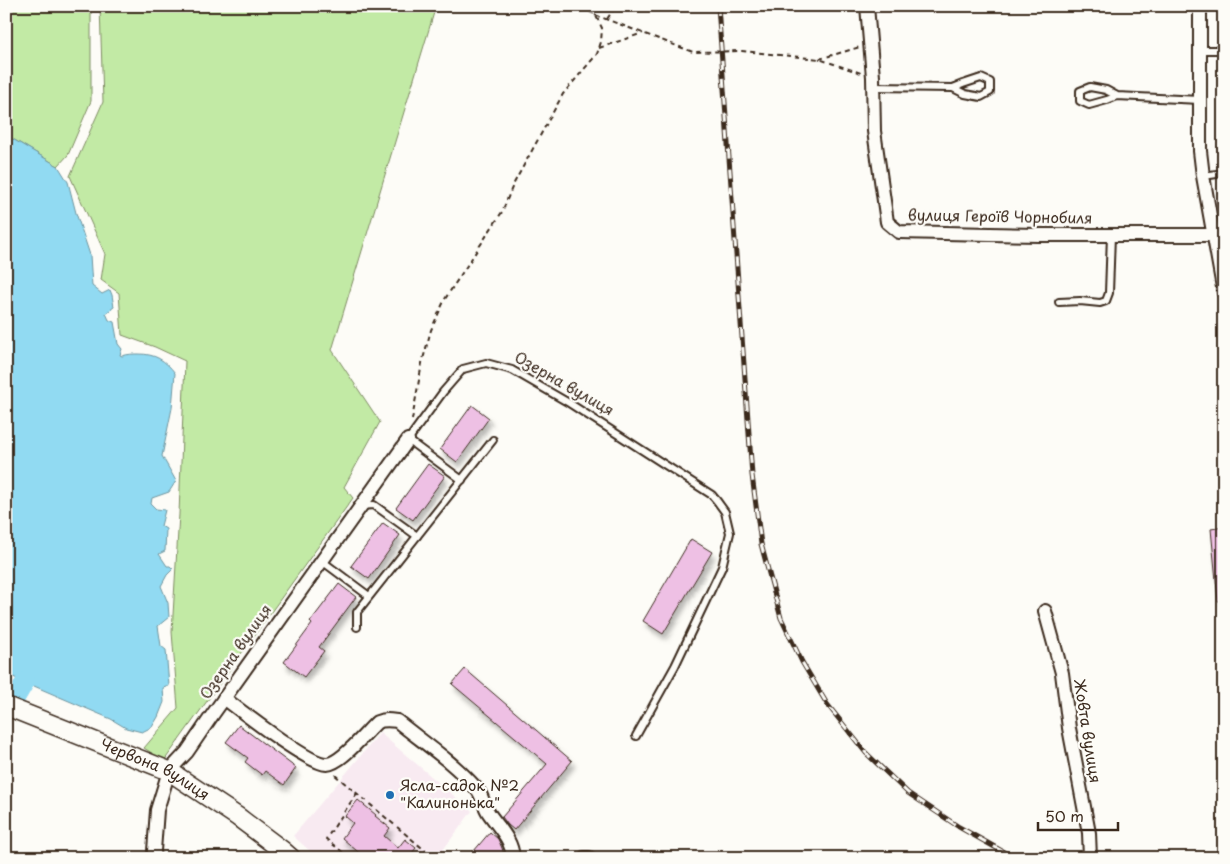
<svg xmlns="http://www.w3.org/2000/svg" width="1230" height="864" font-family="'Playpen Sans',sans-serif">
<style>
.built{fill:#f8eaf1}
.green{fill:#c2eaa5;stroke:#7e8a62}
.water{fill:#91daf2;stroke:#6f949d}
.lines{fill:none;stroke-linecap:round;stroke-linejoin:round}
.river{stroke:#91daf2;stroke-width:19}
.building{fill:#eec0e4;stroke:#3b2a1e;filter:url(#shadow)}
.lane-casing{stroke:#3b2a1e;stroke-width:10}
.street-casing{stroke:#3b2a1e;stroke-width:16}
.secondary-casing{stroke:#3b2a1e;stroke-width:21}
.path{stroke:#3b2a1e;stroke-width:2;stroke-dasharray:5 4;stroke-linecap:butt}
.lane{stroke:#fdfcf7;stroke-width:6}
.street{stroke:#fdfcf7;stroke-width:12}
.secondary{stroke:#fdfcf7;stroke-width:18}
.rail-casing{stroke:#3b2a1e;stroke-width:5}
.rail{stroke:#fdfcf7;stroke-width:3;stroke-dasharray:9;stroke-linecap:butt}
.poi-dot{fill:#1f6fb2;stroke:#fdfcf7;stroke-width:2}
.labels{text-anchor:middle;stroke-width:4.5;stroke-linejoin:round;paint-order:stroke}
.street-label{font-size:15px;fill:#3b2a1e;stroke:#fdfcf7}
.poi-label{font-size:15px;fill:#3b2a1e;stroke:#fdfcf7;text-anchor:start}
</style>
<defs>
<filter id="shadow"><feDropShadow dx="3" dy="5.5" stdDeviation="2.5" flood-color="#0004"/></filter>
</defs>
<rect width="100%" height="100%" fill="#fdfcf7"/>
<filter id="ink" filterUnits="userSpaceOnUse"><feTurbulence type="fractalNoise" baseFrequency=".02" numOctaves="2"/><feDisplacementMap in="SourceGraphic" scale="10" xChannelSelector="R" yChannelSelector="G"/><feConvolveMatrix kernelMatrix="1 2 1 2 8 2 1 2 1" color-interpolation-filters="sRGB"/></filter>
<g filter="url(#ink)">
<polygon class="built" points="380,733 472,811 437,858 318,858 293,836"/>
<g class="green">
<polygon points="6,6 91,6 91,101 68,155 58,166 6,135"/>
<polygon points="100,6 436,6 332,350 380,422 344,487 353,498 164,761 144,748 178,708 172,632 179,514 185,361 155,347 122,335 119,293 101,280 105,254 70,176 103,102"/>
</g>
<path class="water" d="M6 135 58 166 68 182 76 213 90 255 92 286 102 294 110 290 112 295 114 307 106 313 109 320 114 322 118 344 122 349 120 355 122 356C128 354 133 354 139 354 155 354 165 360 175 373L172 408 162 456 176 481 169 492 152 498 151 504 156 509 165 510 161 526 166 529 165 551 159 554 167 566H170L173 569 167 575 161 586 168 603 169 617 158 626 161 646 166 650 169 686 163 688 164 702 158 717 152 727 142 732 126 728 111 719 6 674Z"/>
<g class="lines">
<polyline class="river" points="15,699 25,682"/>
</g>
<g class="building">
<polygon points="472,405 489,418 457,462 440,449"/>
<polygon points="428,464 445,476 413,520 396,508"/>
<polygon points="383,523 400,535 369,579 351,566"/>
<polygon points="1224,527 1224,601 1218,601 1211,529"/>
<polygon points="691,539 712,552 663,634 643,621"/>
<polygon points="339,584 356,597 319,647 324,651 304,677 284,662 312,624 310,622"/>
<polygon points="465,669 572,761 514,830 508,825 502,817 547,764 452,684"/>
<polygon points="239,725 296,768 284,785 265,771 262,775 245,762 248,758 226,742"/>
<polygon points="358,800 376,815 375,816 390,828 384,836 398,848 405,839 416,848 408,858 365,858 342,838 353,823 345,816"/>
<polygon points="490,832 498,839 502,848 504,855 502,858 468,858"/>
</g>
<g class="lines">
<defs>
<g id="lane">
<polyline points="1200,50 1224,50"/>
<polyline points="873,87 953,88 965,94 981,97 990,92 990,82 981,78 963,84 953,88"/>
<polyline points="1117,96 1107,100 1089,105 1080,101 1080,91 1090,87 1106,90 1117,96 1200,100"/>
<polyline points="1203,176 1224,173"/>
<polyline points="1059,302 1080,301 1100,303 1106,301 1109,293 1111,235"/>
<polyline points="462,480 408,440 443,392 463,369 486,363 512,370 569,403 712,495 717,501 725,512 730,533 722,567 675,666 636,736"/>
<polyline points="361,506 374,505 417,536"/>
<polyline points="322,561 369,596"/>
<polyline points="357,627 357,612 493,440"/>
</g>
<g id="street">
<polyline points="867,6 873,77 874,131 887,222 899,232 1040,235 1212,235"/>
<polyline points="1200,6 1200,151 1203,176 1224,293"/>
<polyline points="1045,611 1062,673 1069,728 1089,833 1090,858"/>
<path d="M224 698C241 711 310 765 327 764 342 763 366 732 377 722 384 719 390 720 397 721 424 743 453 762 476 788 482 794 483 804 488 812 498 827 512 839 513 858"/>
<polyline points="155,858 154,851 157,810 169,771 187,752 213,714 408,440"/>
<polyline points="584,858 589,858"/>
</g>
<g id="secondary">
<path id="s1" d="M6 706 169 771 238 817 283 851 291 858"/>
</g>
</defs>
<use href="#lane" class="lane-casing"/>
<use href="#street" class="street-casing"/>
<use href="#secondary" class="secondary-casing"/>
<g class="path">
<polyline points="595,15 693,52 742,51 819,59 861,73"/>
<polyline points="607,19 616,6"/>
<polyline points="599,48 643,33"/>
<polyline points="819,59 860,47"/>
<polyline points="412,420 422,363 431,330 445,299 502,212 513,185 563,94 597,54 601,42 602,28 595,14 573,6"/>
<polyline points="335,775 434,858"/>
<polyline points="350,858 326,839 357,793"/>
</g>
<use href="#lane" class="lane"/>
<use href="#street" class="street"/>
<use href="#secondary" class="secondary"/>
<defs>
<polyline id="rail" points="718,6 752,475 761,544 781,618 802,662 827,704 866,753 908,793 959,827 1009,855 1016,858"/>
</defs>
<use href="#rail" class="rail-casing"/>
<use href="#rail" class="rail"/>
</g>
</g>
<circle class="poi-dot" cx="390" cy="795" r="5"/>
<g class="labels">
<g class="street-label">
<text transform="translate(1000 217) rotate(1)" y="5">вулиця Героїв Чорнобиля</text>
<text transform="translate(564 384) rotate(30)" y="5">Озерна вулиця</text>
<text transform="translate(236 652) rotate(-55)" y="5">Озерна вулиця</text>
<text transform="translate(1087 731) rotate(81)" y="5">Жовта вулиця</text>
<text dy="5" stroke="none"><textPath href="#s1" startOffset="162">Червона вулиця</textPath></text>
</g>
<g class="poi-label">
<text x="400" y="791">Ясла-садок №2<tspan x="400" dy="17">"Калинонька"</tspan></text>
</g>
</g>
<rect width="1230" height="864" fill="none" stroke="#fdfcf7" stroke-width="25"/>
<rect x="12" y="12" width="1205" height="839" fill="none" stroke="#3b2a1e" stroke-width="2" filter="url(#ink)"/>
<path d="M1038 822v8h80v-8" fill="none" stroke="#3b2a1e" stroke-width="2.5"/>
<text x="1045" y="822" font-size="15" fill="#3b2a1e" stroke="#fdfcf7" stroke-width="4" paint-order="stroke">50 m</text>
</svg>
